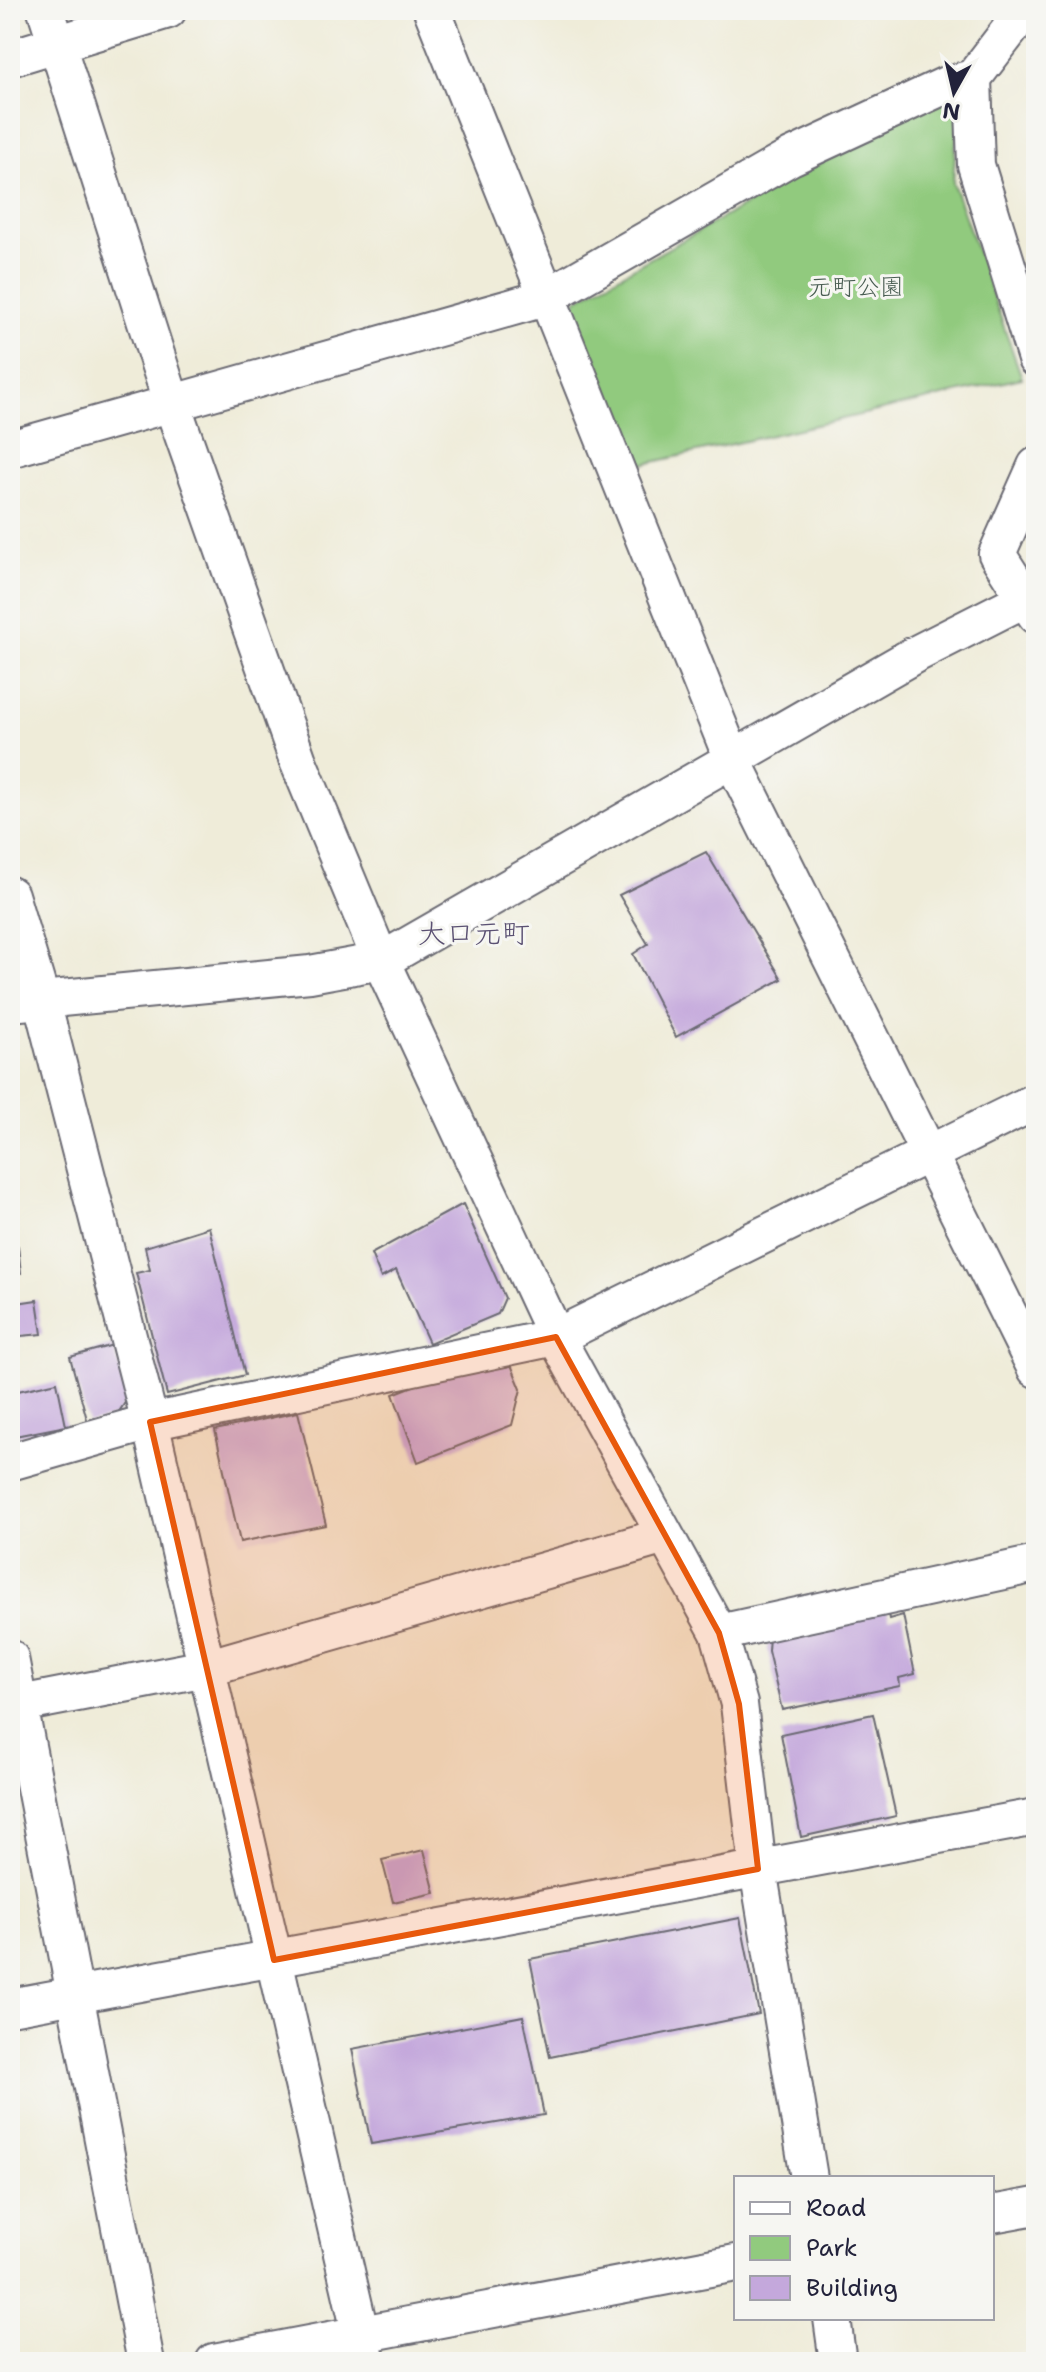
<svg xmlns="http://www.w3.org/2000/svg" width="1046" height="2372" font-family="'Shantell Sans','Klee One',sans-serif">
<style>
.green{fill:#91ca7e;stroke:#5a765c;stroke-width:2}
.building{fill:#c4a8dc}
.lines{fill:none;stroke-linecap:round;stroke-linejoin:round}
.minor-casing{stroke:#6a6972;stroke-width:40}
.minor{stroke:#fff;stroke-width:36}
.marked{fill:#e8590c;fill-opacity:0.2;stroke:#e8590c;stroke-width:6;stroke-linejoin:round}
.labels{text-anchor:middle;stroke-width:6;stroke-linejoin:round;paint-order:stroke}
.park-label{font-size:24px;fill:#495d52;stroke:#f6f6f2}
.quarter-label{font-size:28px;fill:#5b5173;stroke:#f6f6f2}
</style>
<rect width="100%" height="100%" fill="#f6f6f2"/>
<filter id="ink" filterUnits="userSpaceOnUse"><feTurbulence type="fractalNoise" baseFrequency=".0125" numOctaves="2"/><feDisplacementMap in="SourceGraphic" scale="16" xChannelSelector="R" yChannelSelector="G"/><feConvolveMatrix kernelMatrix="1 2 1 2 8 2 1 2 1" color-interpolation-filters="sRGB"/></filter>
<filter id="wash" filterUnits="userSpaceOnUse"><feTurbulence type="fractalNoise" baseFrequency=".006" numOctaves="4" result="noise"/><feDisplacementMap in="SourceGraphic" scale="32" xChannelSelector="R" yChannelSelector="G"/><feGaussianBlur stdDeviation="1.8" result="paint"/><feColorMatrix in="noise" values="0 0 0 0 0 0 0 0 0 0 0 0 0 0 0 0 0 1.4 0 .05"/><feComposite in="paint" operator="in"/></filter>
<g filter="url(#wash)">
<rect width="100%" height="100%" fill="#efecd9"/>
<polygon class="green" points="936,98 949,101 958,112 953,183 1022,378 640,465 575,315 576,300"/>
<g id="blocks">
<g class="building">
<polygon points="706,852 782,979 676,1037 633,954 648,944 619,895"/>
<polygon points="463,1204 505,1298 498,1314 429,1343 396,1270 381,1278 371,1254"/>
<polygon points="209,1227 245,1375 167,1395 136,1273 150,1270 145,1247"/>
<polygon points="18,1246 21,1273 10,1275 10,1247"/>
<polygon points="37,1300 42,1334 10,1337 10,1304"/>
<polygon points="113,1345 128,1398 116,1416 88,1423 70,1357"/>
<polygon points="505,1350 521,1389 512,1425 418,1462 393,1394"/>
<polygon points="17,1382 18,1391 57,1382 66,1426 10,1437 10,1384"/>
<polygon points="298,1412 326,1525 240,1542 215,1430"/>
<polygon points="886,1605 889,1619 903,1615 915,1674 899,1678 900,1686 782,1710 768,1651 770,1623"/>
<polygon points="873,1714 896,1816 801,1837 781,1734"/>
<polygon points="424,1850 435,1893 393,1902 382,1860"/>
<polygon points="740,1918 759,2014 550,2057 530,1959"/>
<polygon points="523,2016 544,2115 371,2144 352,2049"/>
</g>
</g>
</g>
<g filter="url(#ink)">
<use href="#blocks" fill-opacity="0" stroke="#6a6972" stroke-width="2"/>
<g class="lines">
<defs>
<g id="minor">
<polyline points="46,10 172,404 298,761 381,961 556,1337 719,1633 739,1704 758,1869 809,2178"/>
<polyline points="432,10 733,761 1036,1369"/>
<polyline points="1011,10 1012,27 973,78 976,165 1036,359"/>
<polyline points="10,58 168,10"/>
<polyline points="10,449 545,298 791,157 946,85 973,78"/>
<polyline points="1036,466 997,554 1036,615"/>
<polyline points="10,895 42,1002 150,1422 367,2362"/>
<polyline points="10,1003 310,974 381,961 914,655 1036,593"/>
<polyline points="10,1462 150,1422 556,1337 1036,1101"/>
<polyline points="719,1633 1036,1564"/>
<polyline points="10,1658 146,2362"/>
<polyline points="10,1706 206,1668 665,1536"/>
<polyline points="10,2007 1036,1817"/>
<polyline points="992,2214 1036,2206"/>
<polyline points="832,2318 838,2362"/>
<polyline points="214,2362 736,2263"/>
</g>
</defs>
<use href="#minor" class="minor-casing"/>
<use href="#minor" class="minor"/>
</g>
</g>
<path class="marked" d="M556 1337 719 1633 739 1704 758 1869 274 1960 150 1422Z"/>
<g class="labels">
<g class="park-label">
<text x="856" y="295">元町公園</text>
</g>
<g class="quarter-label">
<text x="474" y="943">大口元町</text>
</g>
</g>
<rect width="1046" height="2372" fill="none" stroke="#f6f6f2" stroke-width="40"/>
<rect x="734" y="2176" width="260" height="144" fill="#f6f6f2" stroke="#a1a1a9" stroke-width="2"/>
<rect x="750" y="2202" width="40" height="12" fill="#ffffff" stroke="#a1a1a9" stroke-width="2"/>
<text x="806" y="2216" font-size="24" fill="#22223b">Road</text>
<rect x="750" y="2236" width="40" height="24" fill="#91ca7e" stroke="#a1a1a9" stroke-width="2"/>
<text x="806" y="2256" font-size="24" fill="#22223b">Park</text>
<rect x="750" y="2276" width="40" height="24" fill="#c4a8dc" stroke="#a1a1a9" stroke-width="2"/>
<text x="806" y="2296" font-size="24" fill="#22223b">Building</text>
<g transform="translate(954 92) rotate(188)" stroke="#f6f6f2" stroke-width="6" paint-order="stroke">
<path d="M0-6L14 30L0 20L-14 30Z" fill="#22223b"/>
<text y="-12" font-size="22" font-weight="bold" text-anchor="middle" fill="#22223b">N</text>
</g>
</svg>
